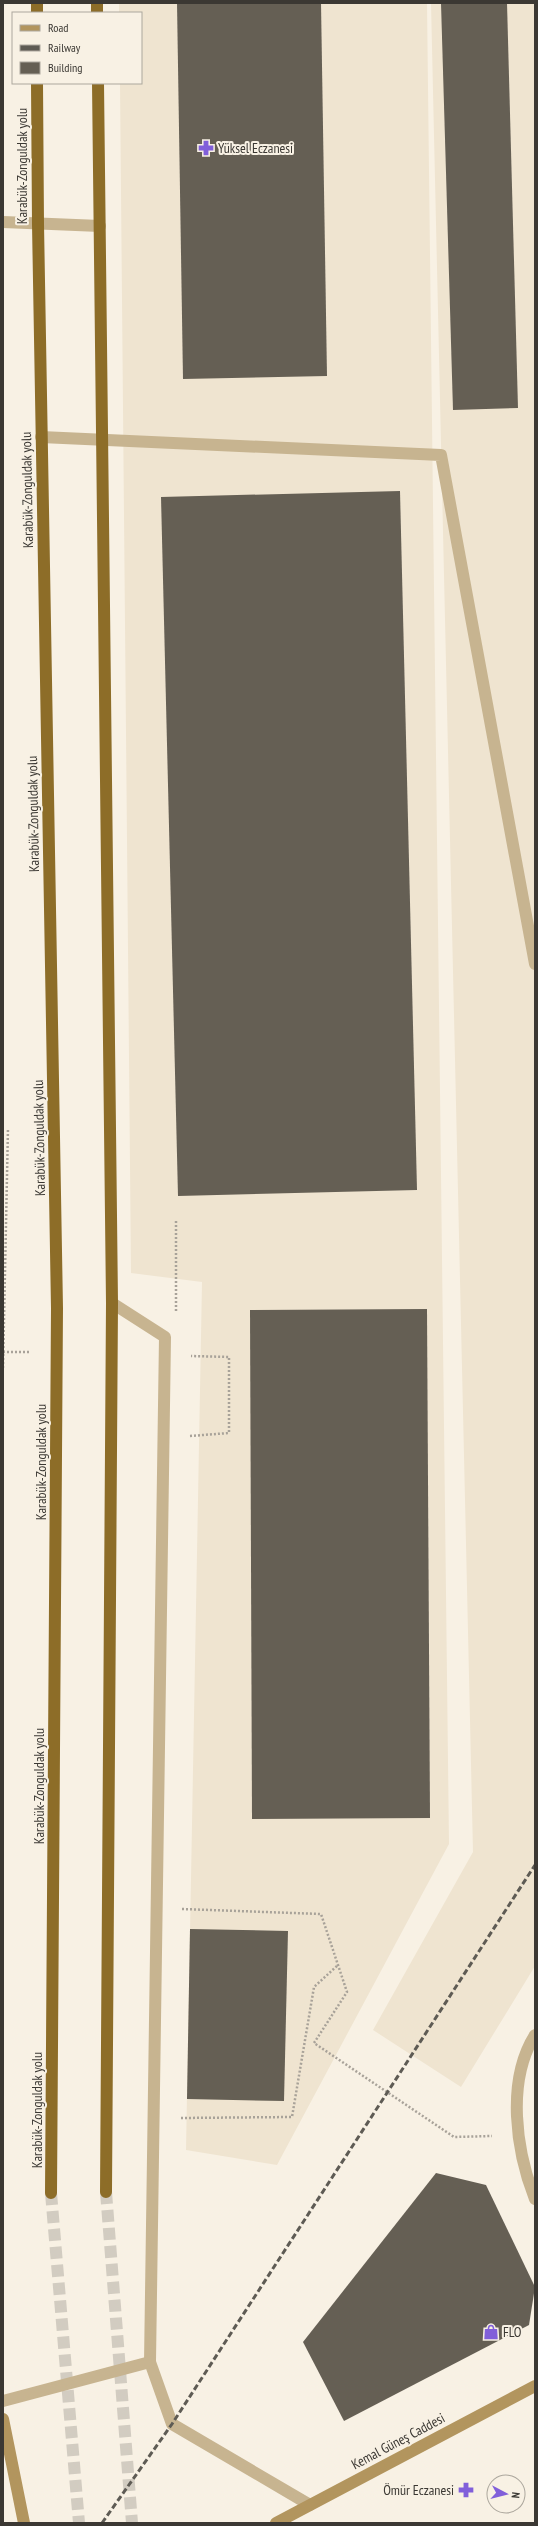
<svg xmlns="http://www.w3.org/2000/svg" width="538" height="2526" font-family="'PT Sans Narrow',sans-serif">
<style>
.built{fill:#efe4d0}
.building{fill:#655f54}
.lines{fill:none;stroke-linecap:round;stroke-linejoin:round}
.highway-tunnel{stroke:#d2ccc1;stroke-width:12;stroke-dasharray:12 6;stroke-linecap:butt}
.path{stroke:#a8a299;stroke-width:2.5;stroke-dasharray:2 2;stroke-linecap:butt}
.street{stroke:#c7b490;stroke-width:12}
.secondary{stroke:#b2955e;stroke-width:12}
.highway{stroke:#8d6d28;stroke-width:12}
.rail{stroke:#5e5b54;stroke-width:3;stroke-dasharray:6 3;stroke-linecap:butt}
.labels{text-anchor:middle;stroke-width:4;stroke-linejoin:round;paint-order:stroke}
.poi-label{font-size:14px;fill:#3b3833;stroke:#f8f1e4;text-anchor:start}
.street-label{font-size:14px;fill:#3b3833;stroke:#f8f1e4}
</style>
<rect width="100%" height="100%" fill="#f8f1e4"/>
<g class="built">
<polygon points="119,3 427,3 449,1844 277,2165 186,2150 202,1282 131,1273 120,83 141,83 141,13 119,13"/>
<polygon points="431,3 535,3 535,1966 461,2087 373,2030 473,1852"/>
</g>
<g class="building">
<polygon points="177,3 321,3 327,376 183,379"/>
<polygon points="441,3 507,3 518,408 453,410"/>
<polygon points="400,491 417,1190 178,1196 161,497"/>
<polygon points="427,1309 430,1818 252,1819 250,1310"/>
<polygon points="190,1929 288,1931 284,2101 187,2099"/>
<polygon points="436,2173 486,2185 535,2287 529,2325 344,2421 303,2342"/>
</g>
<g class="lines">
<g class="highway-tunnel">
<polyline points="106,2192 132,2523"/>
<polyline points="51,2193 79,2523"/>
</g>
<g class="path">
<polyline points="176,1221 176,1311"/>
<polyline points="3,1352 30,1352"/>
<polyline points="3,1368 8,1128"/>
<polyline points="190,1436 229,1433 229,1357 191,1356"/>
<polyline points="182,1909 321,1914 347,1992 314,2043 454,2137 492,2136"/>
<polyline points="181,2118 292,2117 314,1987 338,1965"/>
</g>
<g class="street">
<polyline points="3,222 100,226"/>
<polyline points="41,437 441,455 535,964"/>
<polyline points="112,1303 165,1337 150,2362 172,2424 310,2505"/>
<path d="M535 2035C506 2081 516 2151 535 2199"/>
<polyline points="3,2401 150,2362"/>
</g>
<g class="secondary">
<polyline points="3,2419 24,2523"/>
<polyline points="276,2523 535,2386"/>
</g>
<g class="highway">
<polyline points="37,3 37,13"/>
<polyline points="97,3 97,13"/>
<polyline points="37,83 38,224 57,1308 51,2193"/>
<polyline points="98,83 112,1303 106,2192"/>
</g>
<polyline class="rail" points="102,2523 172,2424 535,1865"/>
</g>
<defs>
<symbol id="pharmacy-bare" viewBox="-9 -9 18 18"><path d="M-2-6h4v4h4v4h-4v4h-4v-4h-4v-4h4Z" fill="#815fda" stroke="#f8f1e4" stroke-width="2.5" paint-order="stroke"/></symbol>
<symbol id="shop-bare" viewBox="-9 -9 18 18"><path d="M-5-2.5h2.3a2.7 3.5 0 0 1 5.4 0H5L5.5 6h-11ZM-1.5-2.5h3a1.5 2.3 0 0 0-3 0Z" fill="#815fda" stroke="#f8f1e4" stroke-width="2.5" paint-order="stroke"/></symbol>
</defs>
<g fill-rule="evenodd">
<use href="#pharmacy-bare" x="195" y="137" width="22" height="22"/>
<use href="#shop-bare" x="480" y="2321" width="22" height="22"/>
<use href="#pharmacy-bare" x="455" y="2479" width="22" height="22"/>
</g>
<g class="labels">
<g class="poi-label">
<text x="218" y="153">Yüksel Eczanesi</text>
<text x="503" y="2337">FLO</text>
<text x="454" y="2495" text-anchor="end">Ömür Eczanesi</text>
</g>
<g class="street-label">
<text transform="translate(22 166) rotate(-90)" y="5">Karabük-Zonguldak yolu</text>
<text transform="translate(27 490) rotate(-91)" y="5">Karabük-Zonguldak yolu</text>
<text transform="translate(33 814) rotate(-91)" y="5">Karabük-Zonguldak yolu</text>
<text transform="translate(39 1138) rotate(-91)" y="5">Karabük-Zonguldak yolu</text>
<text transform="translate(41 1462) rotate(-90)" y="5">Karabük-Zonguldak yolu</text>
<text transform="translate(39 1786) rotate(-90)" y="5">Karabük-Zonguldak yolu</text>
<text transform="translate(37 2110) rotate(-90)" y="5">Karabük-Zonguldak yolu</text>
<text transform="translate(398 2441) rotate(-28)" y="5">Kemal Güneş Caddesi</text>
</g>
</g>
<rect width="538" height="2526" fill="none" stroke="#3b3833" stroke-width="8"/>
<rect x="12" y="12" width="130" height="72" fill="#f8f1e4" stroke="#aca79d"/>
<rect x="20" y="25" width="20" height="6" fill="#b2955e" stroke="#aca79d"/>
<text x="48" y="32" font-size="12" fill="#3b3833">Road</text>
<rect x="20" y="45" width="20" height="6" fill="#5e5b54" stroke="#aca79d"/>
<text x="48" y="52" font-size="12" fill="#3b3833">Railway</text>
<rect x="20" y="62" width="20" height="12" fill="#655f54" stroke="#aca79d"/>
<text x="48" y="72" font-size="12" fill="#3b3833">Building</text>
<g transform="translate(506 2494) rotate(97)"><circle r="19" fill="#f8f1e4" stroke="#aca79d"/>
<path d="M0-3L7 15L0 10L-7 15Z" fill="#815fda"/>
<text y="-6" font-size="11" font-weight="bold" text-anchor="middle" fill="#3b3833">N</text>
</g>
</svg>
